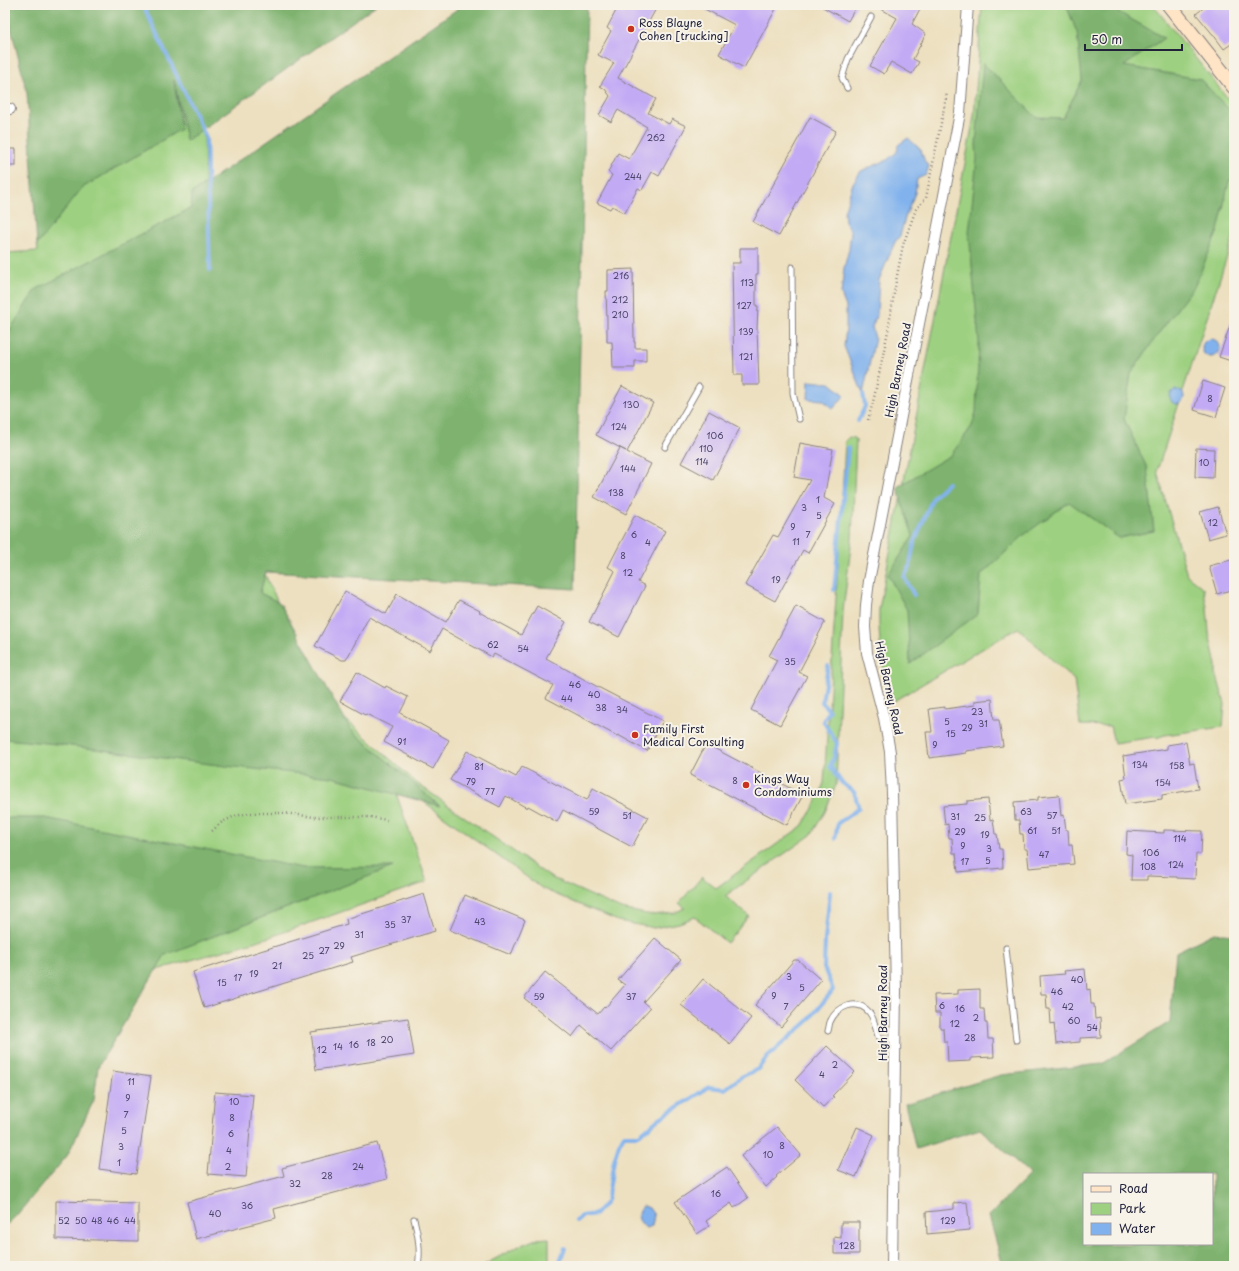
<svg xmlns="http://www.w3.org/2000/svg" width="1239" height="1271" font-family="'Playpen Sans',sans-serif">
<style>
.green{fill:#9dd080;stroke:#60795e}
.forest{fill:#7eb26e;stroke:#506a54;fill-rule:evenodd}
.water{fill:#81b2ed;stroke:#526a94}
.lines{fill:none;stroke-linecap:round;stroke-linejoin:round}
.stream{stroke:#81b2ed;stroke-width:4}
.building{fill:#c3aaf5}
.lane-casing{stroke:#88817e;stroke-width:7}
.street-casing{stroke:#88817e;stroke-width:12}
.secondary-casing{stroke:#88817e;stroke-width:16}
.path{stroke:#88817e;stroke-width:2.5;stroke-dasharray:1 3;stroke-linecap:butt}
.lane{stroke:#fff;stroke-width:5}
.street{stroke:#fff;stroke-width:10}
.secondary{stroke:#ffe4c6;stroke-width:14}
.poi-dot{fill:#c8321e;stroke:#f7f3e8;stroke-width:1.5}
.labels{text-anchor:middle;stroke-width:4;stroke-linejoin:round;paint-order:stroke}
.number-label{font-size:9px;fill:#4a446a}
.poi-label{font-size:11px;fill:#22223b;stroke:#f7f3e8;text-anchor:start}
.street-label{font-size:11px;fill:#22223b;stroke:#f7f3e8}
</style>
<rect width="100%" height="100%" fill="#f7f3e8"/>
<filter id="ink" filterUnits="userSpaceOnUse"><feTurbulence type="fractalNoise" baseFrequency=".025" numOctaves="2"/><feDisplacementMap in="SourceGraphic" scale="8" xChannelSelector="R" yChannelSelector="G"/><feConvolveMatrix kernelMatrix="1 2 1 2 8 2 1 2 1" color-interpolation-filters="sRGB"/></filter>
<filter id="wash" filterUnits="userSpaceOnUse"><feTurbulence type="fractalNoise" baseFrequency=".012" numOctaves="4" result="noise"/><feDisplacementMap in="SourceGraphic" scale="16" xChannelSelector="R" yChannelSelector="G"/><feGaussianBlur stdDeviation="0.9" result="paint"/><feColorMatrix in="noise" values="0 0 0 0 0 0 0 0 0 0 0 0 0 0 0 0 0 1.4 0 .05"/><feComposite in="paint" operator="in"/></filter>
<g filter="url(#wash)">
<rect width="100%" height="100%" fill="#ede0c0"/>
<g class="green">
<polygon points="173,5 204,138 208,271 224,487 323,699 418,784 550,877 621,909 652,915 674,913 685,908 679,903 702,877 716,888 802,826 815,805 824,783 840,535 845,441 849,437 854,438 856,440 852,538 843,611 836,785 825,812 811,835 725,896 749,916 727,943 695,917 679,923 654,928 618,921 543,889 409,791 389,773 427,882 267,938 5,1014 5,253 38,251 37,245"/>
<path d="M982 5H1153L1234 106V235L1157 471 1187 575 1203 588 1207 607 1209 633 1216 665V673L1225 704 1223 727 1165 735 1156 738 1155 737 1114 743 1110 726 1080 725 1074 680 1018 628 892 702C883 668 878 644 879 609L974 117Z"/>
<polygon points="549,1238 549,1266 482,1266 517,1247 536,1239"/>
</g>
<g class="forest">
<polygon points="11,5 376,5 186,141 174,80 181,129 82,188 37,245 27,93 9,20"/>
<polygon points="463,5 587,5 575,589 266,572 260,593 280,603 350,729 440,806 332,777 225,766 56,744 5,739 5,333 10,330 35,290 191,208 192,193"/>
<polygon points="1066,5 1116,5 1115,10 1164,38 1124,66 1200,79 1234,115 1234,178 1229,181 1218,231 1195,285 1156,337 1131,374 1124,419 1147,468 1154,531 1119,538 1069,502 1024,535 981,575 978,614 910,664 907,610 888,575 913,536 897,487 951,455 972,426 976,412 979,342 969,233 977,158 976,144 983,63 1036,117 1063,118 1082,80 1077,32"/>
<polygon points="5,818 45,818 303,868 393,867 165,955 98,1067 94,1100 67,1156 15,1217 5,1226"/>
<path d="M1214 933 1234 935V1266H1003L989 1216 1030 1174 980 1129 916 1149 905 1104 1001 1075 1102 1064 1170 1022 1176 952ZM1084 1174H1212V1244H1084Z"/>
</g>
<g class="water">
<polygon points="908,138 921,150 925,162 929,166 926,175 917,179 915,193 905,218 900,236 895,242 879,280 877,314 872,327 875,338 863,394 844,346 846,327 846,307 841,294 844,268 849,249 851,232 845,221 844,212 853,183 861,171 887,160 897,152 898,145"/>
<circle cx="1211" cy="348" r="9"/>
<polygon points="809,381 830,383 845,395 833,409 823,400 808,399"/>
<circle cx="1177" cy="397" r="7"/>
<path d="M644 1206 649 1208 654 1215 652 1226 646 1228C638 1222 634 1212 644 1206Z"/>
</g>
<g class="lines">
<g class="stream">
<polyline points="143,5 206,137 210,270"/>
<polyline points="858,421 865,406 863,394"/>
<polyline points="834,590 848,448"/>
<polyline points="914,595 904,577 910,567 911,558 914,544 933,497 948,483"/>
<polyline points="828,666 822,702 829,711 823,721 837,743 834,758 830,766 841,782 854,792 859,808 838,823 835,839"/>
<polyline points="576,1221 582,1216 596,1214 607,1201 614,1160 619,1144 624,1135 639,1135 660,1118 709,1087 725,1089 741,1077 758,1069 768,1056 808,1021 833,990 824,968 825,940 830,892"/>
<polyline points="558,1266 565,1248"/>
</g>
</g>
<g id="blocks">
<g class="building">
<polygon points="619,5 658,5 618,78 656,99 648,113 669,124 672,119 686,126 659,176 652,172 642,190 638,188 625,213 612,206 610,209 597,203 612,175 608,172 618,153 629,159 647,127 618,110 611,122 599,115 610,96 605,89 600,86 614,63 598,55 611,31 607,28"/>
<polygon points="697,5 778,5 744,68 719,54 735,25"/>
<polygon points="819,5 857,5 848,21"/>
<polygon points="874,5 922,5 912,24 926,34 913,59 919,62 912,74 891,62 884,74 870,66 897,18"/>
<polygon points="1207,5 1234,5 1234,42 1224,49 1215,37 1196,14"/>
<polygon points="810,117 836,131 779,236 753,222"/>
<rect x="5" y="149" width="11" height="17"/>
<polygon points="740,248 758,248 758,274 756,274 756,306 758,306 757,329 759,385 742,385 742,375 734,375 732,263 740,263"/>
<polygon points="633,269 634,342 635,342 635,348 646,348 646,361 635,361 635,368 613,368 612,342 607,342 607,320 606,291 608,291 608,270"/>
<polygon points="1232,320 1234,320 1234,362 1219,357"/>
<polygon points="1203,381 1225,388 1216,417 1194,410"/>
<polygon points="622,386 653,403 627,452 651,464 626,514 594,497 620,448 626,451 596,435"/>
<polygon points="709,411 740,428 713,480 681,463"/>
<polygon points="800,443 833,449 824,498 835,504 808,553 803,550 775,601 745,585 773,535 778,537 810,480 794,477"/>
<polygon points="1196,448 1214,449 1213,478 1195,477"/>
<polygon points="1218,507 1226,534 1208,539 1200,512"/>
<polygon points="635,515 665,531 638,582 645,586 619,637 589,622 615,571 608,567"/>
<polygon points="1231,560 1234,569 1234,589 1217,594 1209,566"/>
<polygon points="345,591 386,614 397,594 446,622 459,600 480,611 479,612 521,635 537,606 566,622 546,658 596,686 663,721 647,751 618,735 617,736 546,698 553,685 494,654 492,657 442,629 430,651 369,617 346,660 342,660 315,646"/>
<polygon points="796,606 825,622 799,672 807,676 780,725 751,710 777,660 769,656"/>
<polygon points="357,672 385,688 386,686 408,697 400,713 449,740 433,769 384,742 392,727 366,714 365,715 340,701"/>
<polygon points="992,699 994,720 999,720 1003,746 966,751 966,753 929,758 926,732 932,732 929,709 945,707 945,709 975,705 975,701"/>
<polygon points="1186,742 1190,764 1194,763 1198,789 1162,795 1162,799 1125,804 1121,779 1126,778 1123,756 1167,749 1167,745"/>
<polygon points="706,744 803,795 787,825 690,775"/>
<polygon points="467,751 516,777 522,767 587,800 593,788 648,817 632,847 563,810 557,822 528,806 527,808 506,796 500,807 450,780"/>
<polygon points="1059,795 1061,816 1064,815 1066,830 1068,830 1069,845 1072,845 1074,864 1029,868 1027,849 1024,849 1023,834 1020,834 1019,820 1015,820 1014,802 1038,800 1038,797"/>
<polygon points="988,799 990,820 993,819 995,834 997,834 999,849 1002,849 1003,868 958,872 956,853 953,853 952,838 949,838 948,824 945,825 943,806 967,804 967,801"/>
<polygon points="1164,830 1202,831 1201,854 1196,854 1195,879 1177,878 1177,877 1147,876 1147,880 1131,880 1132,855 1126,854 1127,831 1164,833"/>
<polygon points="424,894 435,931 351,957 353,962 204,1008 193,972 347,924 346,919"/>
<polygon points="465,895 525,920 511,955 450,930"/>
<polygon points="655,938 681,960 643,1002 650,1008 611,1051 581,1025 572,1037 524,998 545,972 598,1014 604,1007 605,1008 625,985 618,980"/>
<polygon points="794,960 798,960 821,980 781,1027 755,1005"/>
<polygon points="1085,969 1087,990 1090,989 1091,1004 1094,1004 1095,1019 1100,1018 1101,1037 1080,1038 1080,1042 1056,1044 1054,1023 1051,1024 1050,1009 1047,1009 1046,994 1041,994 1040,976 1065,974 1064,971"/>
<polygon points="703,979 751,1018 730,1044 681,1005"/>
<polygon points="980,989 980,1009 984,1009 985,1023 987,1023 988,1039 993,1039 994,1057 971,1058 971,1061 948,1062 947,1042 944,1042 943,1028 940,1028 940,1013 935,1013 934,995 958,994 958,990"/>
<polygon points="408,1018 414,1055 316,1070 311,1032"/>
<polygon points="827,1046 855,1072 832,1096 834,1097 823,1107 795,1080"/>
<polygon points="113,1071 151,1077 136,1174 99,1169"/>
<polygon points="215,1092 253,1095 246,1177 208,1174"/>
<polygon points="777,1127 801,1155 776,1176 777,1177 766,1187 741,1156"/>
<polygon points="857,1127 874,1135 856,1177 838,1170"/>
<polygon points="377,1143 387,1179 274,1209 276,1218 196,1239 187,1202 284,1176 282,1168"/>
<polygon points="727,1167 748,1198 734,1208 731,1203 706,1221 709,1226 697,1234 675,1202"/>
<polygon points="56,1201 138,1203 138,1241 56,1239"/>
<polygon points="967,1202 970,1230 927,1234 926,1212 954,1209 954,1203"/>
<polygon points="841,1222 859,1222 859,1254 834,1254 834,1237 841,1238"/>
</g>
</g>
</g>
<g filter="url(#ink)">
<use href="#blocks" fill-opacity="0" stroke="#88817e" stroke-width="1"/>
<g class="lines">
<defs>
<g id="lane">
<polyline points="847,88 842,78 848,59 871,17"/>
<polyline points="792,267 793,393 799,419"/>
<polyline points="665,447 699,387"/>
<polyline points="1006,948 1016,1040"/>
<path d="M828 1031C829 1028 829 1025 830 1022 837 1006 857 998 869 1012 875 1019 875 1028 878 1036L881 1038 896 1040"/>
<path d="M414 1219C418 1235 421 1250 418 1266"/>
</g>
<g id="street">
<polyline points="5,109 10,109"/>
<polyline points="892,1266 896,990 892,793 890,752 884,718 867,653 865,627 866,605 869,581 960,113 968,5"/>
</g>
<polyline id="secondary" points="1169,5 1234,87"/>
</defs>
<use href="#lane" class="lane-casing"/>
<use href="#street" class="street-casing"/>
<use href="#secondary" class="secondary-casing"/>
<g class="path">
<polyline points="868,420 874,398 888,331 896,281 903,245 916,209 926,198 947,93"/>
<polyline points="212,831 222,822 235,816 250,813 284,813 314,817 370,817 387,820"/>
</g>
<use href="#lane" class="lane"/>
<use href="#street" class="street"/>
<use href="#secondary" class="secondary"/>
</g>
</g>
<g class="poi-dot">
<circle cx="631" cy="29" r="4"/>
<circle cx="635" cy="735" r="4"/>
<circle cx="746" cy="785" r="4"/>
</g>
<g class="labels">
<g class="number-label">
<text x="656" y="141">262</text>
<text x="633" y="180">244</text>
<text x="621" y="279">216</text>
<text x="747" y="286">113</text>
<text x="620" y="303">212</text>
<text x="744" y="309">127</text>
<text x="620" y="318">210</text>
<text x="746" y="335">139</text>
<text x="746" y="360">121</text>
<text x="1210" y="402">8</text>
<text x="631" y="408">130</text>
<text x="619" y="430">124</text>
<text x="715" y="439">106</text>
<text x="706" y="452">110</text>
<text x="702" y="465">114</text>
<text x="1204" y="466">10</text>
<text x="628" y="472">144</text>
<text x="616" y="496">138</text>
<text x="818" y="503">1</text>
<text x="804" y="511">3</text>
<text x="819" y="519">5</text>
<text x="1213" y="526">12</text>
<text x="793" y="530">9</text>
<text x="634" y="538">6</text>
<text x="808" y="538">7</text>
<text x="796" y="545">11</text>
<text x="648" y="546">4</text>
<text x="623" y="559">8</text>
<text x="628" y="576">12</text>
<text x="776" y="583">19</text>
<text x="493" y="648">62</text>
<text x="523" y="652">54</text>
<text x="790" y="665">35</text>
<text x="575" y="688">46</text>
<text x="594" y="698">40</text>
<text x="567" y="702">44</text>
<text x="601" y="711">38</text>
<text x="622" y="713">34</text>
<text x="977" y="715">23</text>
<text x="947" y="725">5</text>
<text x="983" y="727">31</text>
<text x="967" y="731">29</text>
<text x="951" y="737">15</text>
<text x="402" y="745">91</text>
<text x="935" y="748">9</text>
<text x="1140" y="768">134</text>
<text x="1177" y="769">158</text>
<text x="479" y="770">81</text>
<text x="735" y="784">8</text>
<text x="471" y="785">79</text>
<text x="1163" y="786">154</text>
<text x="490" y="795">77</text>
<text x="594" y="815">59</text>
<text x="1026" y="815">63</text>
<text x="627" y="819">51</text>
<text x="1052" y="819">57</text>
<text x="955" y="820">31</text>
<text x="980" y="821">25</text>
<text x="1032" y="834">61</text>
<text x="1056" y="834">51</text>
<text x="960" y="835">29</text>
<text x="985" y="838">19</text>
<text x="1180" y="842">114</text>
<text x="963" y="849">9</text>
<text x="989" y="852">3</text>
<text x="1151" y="856">106</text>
<text x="1044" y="858">47</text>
<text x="988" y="864">5</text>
<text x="965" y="865">17</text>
<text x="1176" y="868">124</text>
<text x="1148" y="870">108</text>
<text x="406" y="923">37</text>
<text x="480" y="925">43</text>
<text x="390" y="928">35</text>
<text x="359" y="938">31</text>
<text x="339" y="949">29</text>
<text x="324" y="954">27</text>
<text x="308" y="959">25</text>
<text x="277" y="969">21</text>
<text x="254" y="977">19</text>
<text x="789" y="980">3</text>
<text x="238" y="981">17</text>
<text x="1077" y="983">40</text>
<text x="222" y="986">15</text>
<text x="802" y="991">5</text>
<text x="1057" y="995">46</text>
<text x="774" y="999">9</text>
<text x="539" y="1000">59</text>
<text x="631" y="1000">37</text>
<text x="942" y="1009">6</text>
<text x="786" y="1010">7</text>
<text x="1068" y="1010">42</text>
<text x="960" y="1012">16</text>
<text x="976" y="1021">2</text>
<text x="1074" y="1024">60</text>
<text x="955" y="1027">12</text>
<text x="1092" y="1031">54</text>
<text x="970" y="1041">28</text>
<text x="387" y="1043">20</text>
<text x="371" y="1046">18</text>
<text x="354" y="1048">16</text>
<text x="338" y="1050">14</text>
<text x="322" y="1053">12</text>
<text x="835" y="1068">2</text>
<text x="822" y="1078">4</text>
<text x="131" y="1085">11</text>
<text x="128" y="1101">9</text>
<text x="234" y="1105">10</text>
<text x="126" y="1118">7</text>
<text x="232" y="1121">8</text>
<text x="124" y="1134">5</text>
<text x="231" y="1137">6</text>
<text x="782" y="1149">8</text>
<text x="121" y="1150">3</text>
<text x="229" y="1154">4</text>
<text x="768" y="1158">10</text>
<text x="119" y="1166">1</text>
<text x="228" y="1170">2</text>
<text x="358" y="1170">24</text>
<text x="327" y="1179">28</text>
<text x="295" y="1187">32</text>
<text x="716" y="1197">16</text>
<text x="247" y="1209">36</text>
<text x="215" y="1217">40</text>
<text x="64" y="1224">52</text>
<text x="81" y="1224">50</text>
<text x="97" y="1224">48</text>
<text x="113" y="1224">46</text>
<text x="130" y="1224">44</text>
<text x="948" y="1224">129</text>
<text x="847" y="1249">128</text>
</g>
<g class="poi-label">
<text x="639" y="27">Ross Blayne<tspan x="639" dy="13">Cohen [trucking]</tspan></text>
<text x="643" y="733">Family First<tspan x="643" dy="13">Medical Consulting</tspan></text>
<text x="754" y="783">Kings Way<tspan x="754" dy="13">Condominiums</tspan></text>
</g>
<g class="street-label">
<text transform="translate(898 370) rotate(-79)" y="4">High Barney Road</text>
<text transform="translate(889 688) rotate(78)" y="4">High Barney Road</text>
<text transform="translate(883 1013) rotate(-90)" y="4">High Barney Road</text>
</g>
</g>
<rect width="1239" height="1271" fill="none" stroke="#f7f3e8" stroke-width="20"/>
<rect x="1083" y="1173" width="130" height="72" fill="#f7f3e8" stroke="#a29fa3"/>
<rect x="1091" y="1186" width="20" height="6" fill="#ffe4c6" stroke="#a29fa3"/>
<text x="1119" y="1193" font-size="12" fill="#22223b">Road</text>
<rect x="1091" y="1203" width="20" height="12" fill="#9dd080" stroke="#a29fa3"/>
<text x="1119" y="1213" font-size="12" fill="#22223b">Park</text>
<rect x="1091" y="1223" width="20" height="12" fill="#81b2ed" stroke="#a29fa3"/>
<text x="1119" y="1233" font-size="12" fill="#22223b">Water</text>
<path d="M1085 44v6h97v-6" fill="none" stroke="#22223b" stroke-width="2"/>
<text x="1091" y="44" font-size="12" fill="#22223b" stroke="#f7f3e8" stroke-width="3" paint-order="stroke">50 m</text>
</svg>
